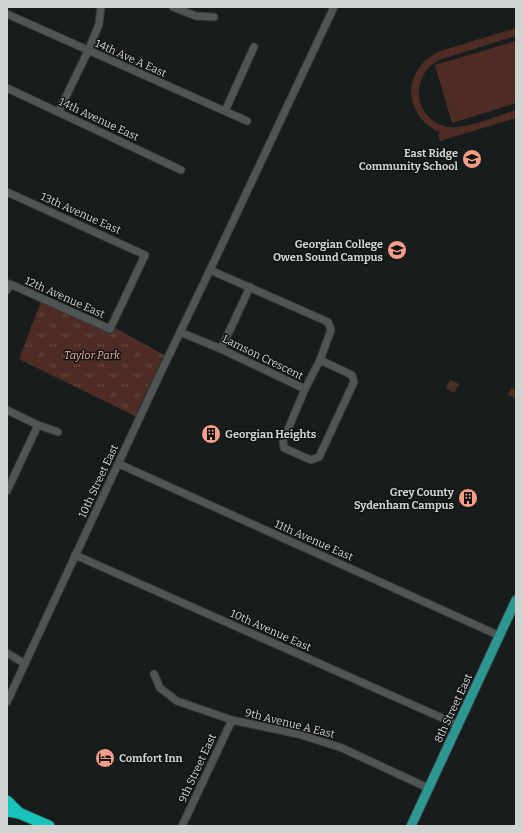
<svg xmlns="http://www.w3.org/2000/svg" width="523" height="833" font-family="Bitter,serif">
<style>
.grass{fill:url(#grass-tufts)}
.garden{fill:#4e2c24}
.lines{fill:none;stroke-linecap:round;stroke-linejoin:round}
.minor-casing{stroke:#353838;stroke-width:9}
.major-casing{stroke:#353838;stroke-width:11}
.highway-casing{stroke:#353838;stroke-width:13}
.minor{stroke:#4f5555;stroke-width:7}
.major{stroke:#2d9792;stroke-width:9}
.highway{stroke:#17c3bb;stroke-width:11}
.labels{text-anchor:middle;stroke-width:3;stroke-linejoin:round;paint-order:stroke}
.street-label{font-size:11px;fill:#cfd3d2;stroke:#0f1313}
.poi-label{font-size:11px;font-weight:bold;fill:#cfd3d2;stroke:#0f1313;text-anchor:end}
.park-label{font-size:11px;font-style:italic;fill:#f1ab99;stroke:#0f1313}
</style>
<defs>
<pattern id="grass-tufts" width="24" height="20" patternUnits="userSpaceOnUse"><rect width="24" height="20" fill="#4e2c24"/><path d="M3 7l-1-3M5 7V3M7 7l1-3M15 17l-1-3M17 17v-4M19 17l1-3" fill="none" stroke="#664a43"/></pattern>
</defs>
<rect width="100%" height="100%" fill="#171d1c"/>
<g class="grass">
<polygon points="43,296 108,324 164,355 135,416 19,359"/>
<polygon points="450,380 459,384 454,393 446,388"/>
<polygon points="511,388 516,390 516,399 508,395"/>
</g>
<g class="garden">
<path d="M516 28V36L439 60C409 76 413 120 448 127 464 130 499 115 516 110V118L440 141 438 134 441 133C402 116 401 69 440 51Z"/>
<polygon points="516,41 516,103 452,123 435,65"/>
</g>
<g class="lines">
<defs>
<g id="minor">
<polyline points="173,7 196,16 214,17"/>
<polyline points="7,14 247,121"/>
<polyline points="7,88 181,170"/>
<polyline points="59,111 88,51 99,24 101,7"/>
<polyline points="225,111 254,47"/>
<polyline points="7,192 145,255 110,329 10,284 7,290"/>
<polyline points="210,270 328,322 331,330 320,360 305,389 283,441 284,448 311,460 319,457 354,382 352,375 320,360"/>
<polyline points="180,332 221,349 305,389"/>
<polyline points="221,349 250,287"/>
<polyline points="7,410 38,425 58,432"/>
<polyline points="119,464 500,636"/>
<polyline points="7,491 38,425"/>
<polyline points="75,555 458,725"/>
<polyline points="7,653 25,664"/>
<polyline points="154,674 160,688 177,701 232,720 298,734 342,748 428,788"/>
<polyline points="7,702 160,374 210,270 334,7"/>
<polyline points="182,826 232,720"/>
</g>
<polyline id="major" points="411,826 516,600"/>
<g id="highway">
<polyline points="7,801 19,813"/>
<polyline points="7,811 19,813 49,826"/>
</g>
</defs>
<use href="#minor" class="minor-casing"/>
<use href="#major" class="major-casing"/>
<use href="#highway" class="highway-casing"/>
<use href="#minor" class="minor"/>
<use href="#major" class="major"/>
<use href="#highway" class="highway"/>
</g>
<defs>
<symbol id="school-disc" viewBox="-11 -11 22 22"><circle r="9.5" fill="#f49e88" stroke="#0f1313"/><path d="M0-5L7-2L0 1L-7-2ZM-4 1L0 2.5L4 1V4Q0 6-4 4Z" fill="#111"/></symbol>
<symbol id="university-disc" viewBox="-11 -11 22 22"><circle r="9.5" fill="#f49e88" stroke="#0f1313"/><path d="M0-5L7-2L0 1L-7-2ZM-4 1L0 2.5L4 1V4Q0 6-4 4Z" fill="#111"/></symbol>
<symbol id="building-disc" viewBox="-11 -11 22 22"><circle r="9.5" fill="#f49e88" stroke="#0f1313"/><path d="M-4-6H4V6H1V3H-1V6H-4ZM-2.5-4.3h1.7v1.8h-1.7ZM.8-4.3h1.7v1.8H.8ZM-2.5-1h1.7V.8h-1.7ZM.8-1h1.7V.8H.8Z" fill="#111"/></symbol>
<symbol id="hotel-disc" viewBox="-11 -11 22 22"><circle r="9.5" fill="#f49e88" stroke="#0f1313"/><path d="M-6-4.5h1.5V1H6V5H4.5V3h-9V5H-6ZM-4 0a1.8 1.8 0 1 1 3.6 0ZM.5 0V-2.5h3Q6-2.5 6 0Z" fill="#111"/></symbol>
</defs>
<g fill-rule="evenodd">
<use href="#school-disc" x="461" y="148" width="22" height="22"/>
<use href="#university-disc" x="386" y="239" width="22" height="22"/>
<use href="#building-disc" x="200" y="423" width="22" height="22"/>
<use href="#building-disc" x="457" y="487" width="22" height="22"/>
<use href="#hotel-disc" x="94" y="747" width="22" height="22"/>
</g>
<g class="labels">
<g class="street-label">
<text transform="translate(131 58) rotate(24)" y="4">14th Ave A East</text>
<text transform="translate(99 119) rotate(25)" y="4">14th Avenue East</text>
<text transform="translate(81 213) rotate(24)" y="4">13th Avenue East</text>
<text transform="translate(65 297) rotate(24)" y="4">12th Avenue East</text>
<text transform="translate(263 357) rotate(26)" y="4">Lamson Crescent</text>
<text transform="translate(98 481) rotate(-65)" y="4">10th Street East</text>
<text transform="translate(314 540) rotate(24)" y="4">11th Avenue East</text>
<text transform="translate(271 630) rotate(24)" y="4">10th Avenue East</text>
<text transform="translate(453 708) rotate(-65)" y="4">8th Street East</text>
<text transform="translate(290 723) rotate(14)" y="4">9th Avenue A East</text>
<text transform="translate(197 768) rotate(-65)" y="4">9th Street East</text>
</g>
<g class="poi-label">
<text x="458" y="157">East Ridge<tspan x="458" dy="13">Community School</tspan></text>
<text x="383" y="248">Georgian College<tspan x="383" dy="13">Owen Sound Campus</tspan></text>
<text x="225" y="438" text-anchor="start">Georgian Heights</text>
<text x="454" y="496">Grey County<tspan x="454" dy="13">Sydenham Campus</tspan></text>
<text x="119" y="762" text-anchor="start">Comfort Inn</text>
</g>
<g class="park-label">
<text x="92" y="359">Taylor Park</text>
</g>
</g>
<rect width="523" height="833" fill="none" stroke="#cfd3d2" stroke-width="16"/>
</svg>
